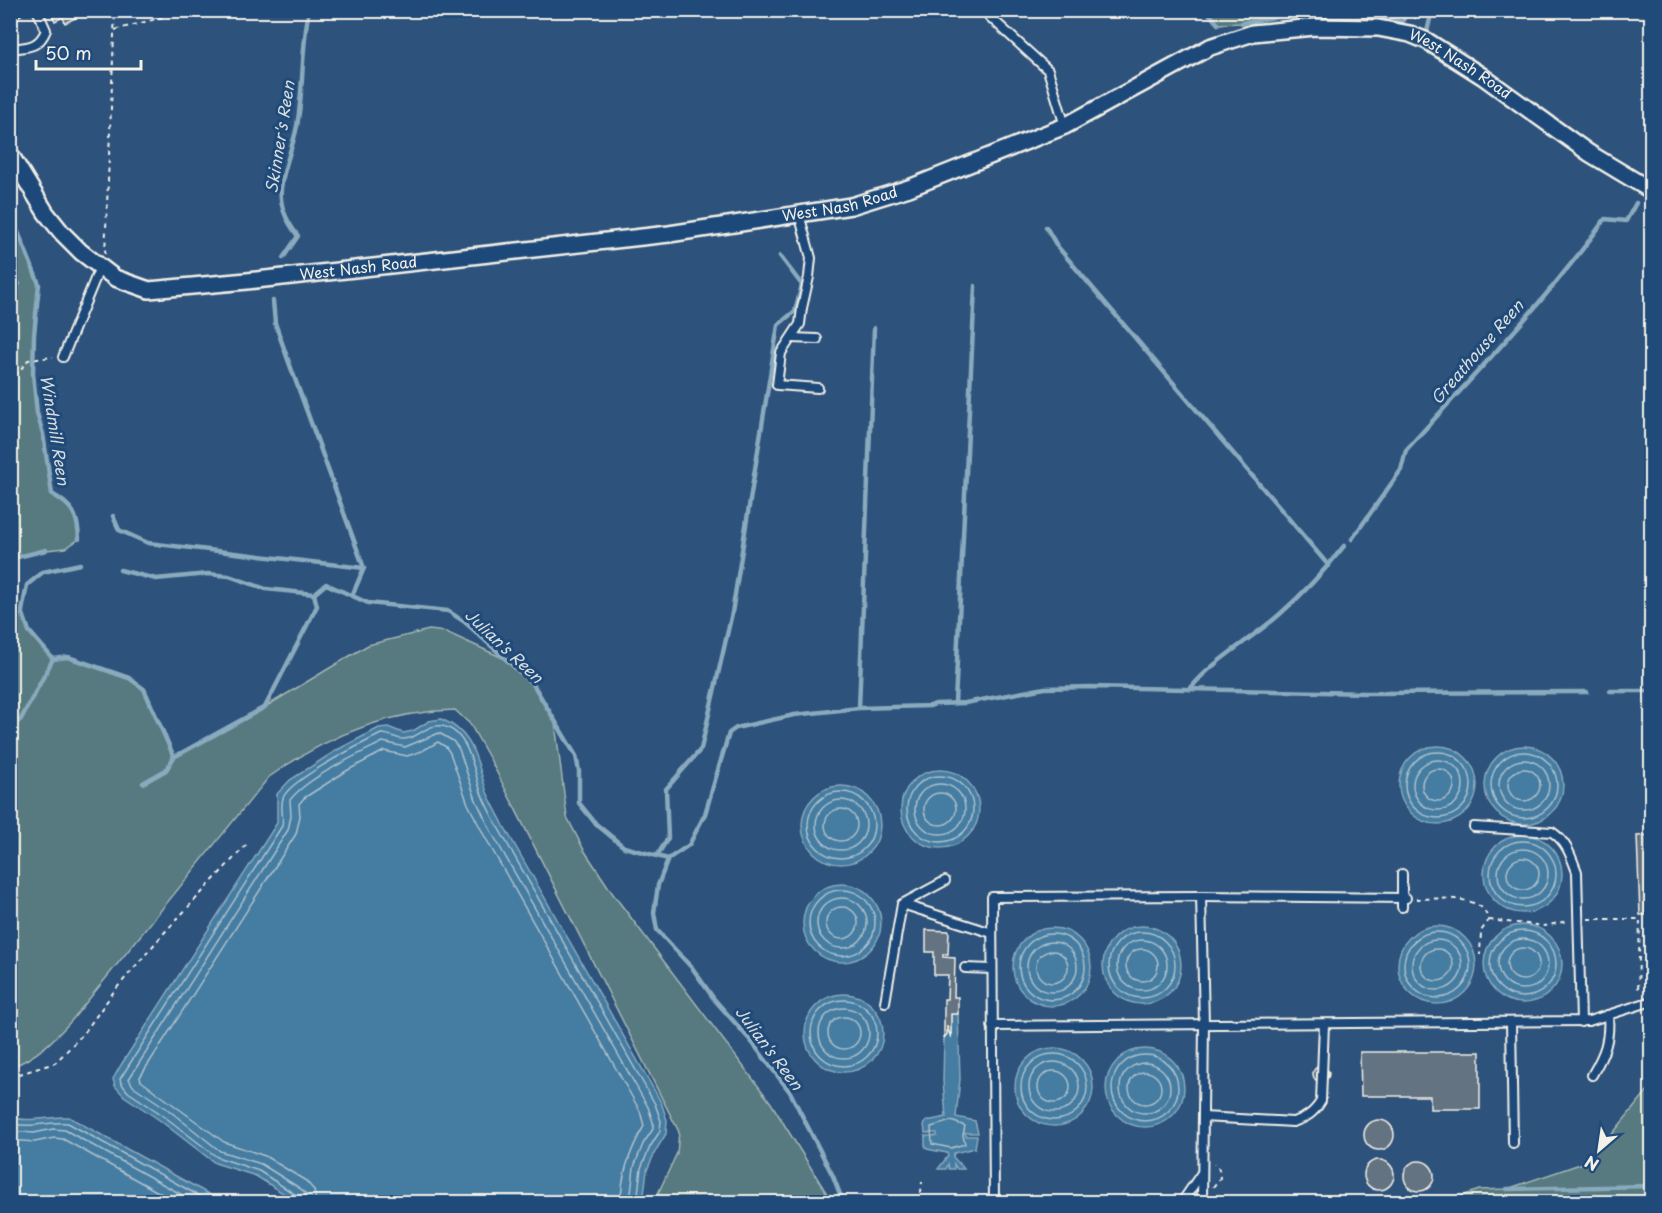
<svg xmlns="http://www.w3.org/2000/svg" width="1662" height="1213" font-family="'Playpen Sans',sans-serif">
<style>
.green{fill:#567a80;stroke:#a5b6b4;stroke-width:1.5}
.water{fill:#447ba1;stroke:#8aaabd;stroke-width:1.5}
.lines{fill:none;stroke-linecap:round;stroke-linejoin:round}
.shore{stroke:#aec2cc;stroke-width:1.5}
.stream{stroke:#8aaabd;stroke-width:4.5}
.building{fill:#637382;stroke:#f4f1e8;stroke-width:1.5}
.service-casing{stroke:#f4f1e8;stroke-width:12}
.minor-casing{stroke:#f4f1e8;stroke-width:20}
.path{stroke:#f4f1e8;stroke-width:2;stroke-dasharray:4.5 4.5;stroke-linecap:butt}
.service{stroke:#1f4a7a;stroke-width:8}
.minor{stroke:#1f4a7a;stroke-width:15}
.labels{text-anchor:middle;stroke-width:6;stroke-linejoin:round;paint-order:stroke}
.street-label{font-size:15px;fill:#f4f1e8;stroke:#1f4a7a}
.water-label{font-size:16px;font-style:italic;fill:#dadfdd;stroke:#1f4a7a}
</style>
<rect width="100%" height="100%" fill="#2d527c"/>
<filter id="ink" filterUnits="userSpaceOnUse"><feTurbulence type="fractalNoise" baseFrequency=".0167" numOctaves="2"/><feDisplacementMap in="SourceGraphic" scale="12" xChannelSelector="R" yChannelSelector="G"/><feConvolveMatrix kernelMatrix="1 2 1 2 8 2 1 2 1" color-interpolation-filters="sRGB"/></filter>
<g filter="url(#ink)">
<g class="green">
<polygon points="1206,11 1314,11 1242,23 1218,24"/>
<path d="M10 212 39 284 34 335 33 374 37 413 43 434 52 494C73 507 78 514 79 539L66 548 46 550 11 559Z"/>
<path d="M22 611 29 631 53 659 68 657 129 678 144 689 174 757 265 707 368 645 429 630 446 632 505 659 533 684 555 723 567 817 584 850 613 894 771 1103 832 1202H654L677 1153 679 1132 491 761 470 724 455 710C386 711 325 737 269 777L72 1020C54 1040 36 1058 11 1067L10 637Z"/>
<polygon points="1651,1088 1651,1202 1445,1202 1479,1190 1507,1189 1583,1163 1609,1138 1648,1090"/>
</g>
<g class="water">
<path d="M441 719C475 733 476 761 487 792 492 804 499 815 504 826L661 1102 667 1120 666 1134 656 1150 647 1170 643 1202H297L256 1176 215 1163 158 1119 124 1096 115 1086 113 1079 121 1065 277 823V794L290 780 337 750 379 728 388 727 403 733 413 731 429 721Z"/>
<circle cx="1438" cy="785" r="39"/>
<circle cx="1524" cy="785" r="39"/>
<circle cx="940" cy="809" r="39"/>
<circle cx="841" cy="825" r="39"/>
<circle cx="1523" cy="874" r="39"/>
<circle cx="842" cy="923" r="39"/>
<circle cx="1523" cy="964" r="39"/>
<circle cx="1437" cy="965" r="39"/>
<circle cx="1142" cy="965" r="39"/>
<circle cx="1052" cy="967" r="39"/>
<circle cx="844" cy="1033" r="39"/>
<polygon points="951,1014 958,1014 960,1079 956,1117 975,1121 978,1133 965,1133 966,1136 977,1136 975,1148 954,1153 953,1157 964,1169 957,1169 954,1164 954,1169 949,1169 948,1164 946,1169 938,1169 948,1156 947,1153 927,1149 925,1145 925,1136 937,1136 937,1133 925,1133 924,1124 927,1121 946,1117 943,1081 944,1038 947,1034 947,1026 951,1037"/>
<circle cx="1054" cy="1087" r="39"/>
<circle cx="1145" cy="1088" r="39"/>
<path d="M11 1116C25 1124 51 1116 69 1117L223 1202H11Z"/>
</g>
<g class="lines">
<g class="shore">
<circle cx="1438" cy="785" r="33"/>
<circle cx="1524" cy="785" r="33"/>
<circle cx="1438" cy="785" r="25"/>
<circle cx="1524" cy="785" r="25"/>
<circle cx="1438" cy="785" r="16"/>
<circle cx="1524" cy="785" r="16"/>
<circle cx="940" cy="809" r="33"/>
<circle cx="940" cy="809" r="25"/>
<circle cx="841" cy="825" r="33"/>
<circle cx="940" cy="809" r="16"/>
<circle cx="841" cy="825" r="25"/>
<circle cx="841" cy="825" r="16"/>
<circle cx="1523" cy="874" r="33"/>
<circle cx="1523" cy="874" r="25"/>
<circle cx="1523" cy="874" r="16"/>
<circle cx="842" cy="923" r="33"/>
<circle cx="842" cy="923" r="25"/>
<circle cx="842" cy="923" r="16"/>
<circle cx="1523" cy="964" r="33"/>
<circle cx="1437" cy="965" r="33"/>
<circle cx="1142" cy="965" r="33"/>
<circle cx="1052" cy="967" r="33"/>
<circle cx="1523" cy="964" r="25"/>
<circle cx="1437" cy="965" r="25"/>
<circle cx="1142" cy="965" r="25"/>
<circle cx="1052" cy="967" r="25"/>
<circle cx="1523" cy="964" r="16"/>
<circle cx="1437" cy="965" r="16"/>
<circle cx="1142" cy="965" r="16"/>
<circle cx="1052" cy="967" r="16"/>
<circle cx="844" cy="1033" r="33"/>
<circle cx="844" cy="1033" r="25"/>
<circle cx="844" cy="1033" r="16"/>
<circle cx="1054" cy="1087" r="33"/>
<circle cx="1145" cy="1088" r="33"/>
<circle cx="1054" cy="1087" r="25"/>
<circle cx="1145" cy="1088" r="25"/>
<circle cx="1054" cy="1087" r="16"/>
<circle cx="1145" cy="1088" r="16"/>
<polygon points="951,1121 965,1126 963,1135 965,1144 951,1148 932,1144 931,1127"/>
<path d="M10 1123C30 1129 48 1121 68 1123L210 1202"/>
<polyline points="10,1131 34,1133 53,1129 65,1130 195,1202"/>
<polyline points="10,1140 35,1142 54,1138 63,1139 176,1202"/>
<path d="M300 1202 296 1195 259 1171 217 1157 161 1114 128 1092 121 1083 120 1079 282 826C284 817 280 807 283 798 289 780 361 744 381 734 389 733 395 739 403 739 417 740 427 723 442 726 470 731 474 774 482 795 487 807 493 818 499 829L655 1104 661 1121 660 1131 650 1147 641 1168 637 1202"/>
<path d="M307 1202 306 1194 301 1189 261 1164 220 1151 166 1108 133 1086 129 1079 288 830 291 816 290 800C308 777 357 755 383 742L405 747 439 733 453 741 459 749 476 800 492 833 648 1107 653 1122V1129L643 1144 634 1167 630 1202"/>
<path d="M316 1202 314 1190 306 1181 265 1156 224 1142 141 1081 140 1077 296 834 300 816 299 804 304 798 348 770 384 751 407 756 422 751 438 742 446 747 450 753 468 804 485 837 640 1111 644 1126C630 1150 621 1174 621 1202"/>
</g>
<g class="stream">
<polyline points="1206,10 1218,24"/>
<polyline points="1341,10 1403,22 1406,10"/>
<polyline points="1242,23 1314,10"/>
<polyline points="1427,32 1432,10"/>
<path d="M10 212 39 284 34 335 33 374 37 413 43 434 52 494C73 506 78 515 79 539"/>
<polyline points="1046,227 1057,246 1329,566"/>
<path d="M283 258 298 236C287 222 279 207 281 189 283 168 293 147 297 126 304 88 301 49 309 10"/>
<polyline points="10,284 19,284"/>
<polyline points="273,301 275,323 287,357 364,568 352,596"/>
<polyline points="113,516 119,530 148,543 364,568"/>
<path d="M1352 539 1401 470 1406 450C1473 376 1547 300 1605 219L1626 221 1636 203"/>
<polyline points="10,559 46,550"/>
<polyline points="120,570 156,579 208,574 229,576 266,589 314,594 326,584 368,603 448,611 466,623 533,684 576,756 579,771 579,803 596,824 624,847 668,859 658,885 654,913 657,930 693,969 714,999 751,1041 790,1092 833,1176 843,1202"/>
<polyline points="53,659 68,657 129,678 144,689 174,757"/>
<path d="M1190 689C1214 659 1251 640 1280 614 1303 594 1325 570 1344 546"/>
<polyline points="1610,691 1652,691"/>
<polyline points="955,703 975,286"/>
<polyline points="859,708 874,328"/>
<polyline points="10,729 21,719 53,659 29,631 22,611 27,585 43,572 80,564"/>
<polyline points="143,783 166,770 174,757 265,707 317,606 314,594"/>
<polyline points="657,856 668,838 666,789 701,749 732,613 778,325 795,311 802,285 780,256"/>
<polyline points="668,859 689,845 705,814 729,733 736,728 794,715 859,708 930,706 935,704 965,703 1045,688 1091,687 1366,693 1587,692"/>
<polyline points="1507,1189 1652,1186"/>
</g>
</g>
<g class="building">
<polygon points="50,10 92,10 65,23 63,17 55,21"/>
<polygon points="1652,835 1652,905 1646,906 1646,915 1640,915 1637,836"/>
<polygon points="926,930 949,931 948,954 943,954 943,957 955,958 954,997 958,997 958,1014 951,1014 951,1038 947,1026 947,1034 944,1038 944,999 947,999 948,975 934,975 934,952 926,952"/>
<polygon points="1360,1052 1480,1052 1480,1109 1430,1109 1430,1096 1361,1096"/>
<circle cx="1321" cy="1074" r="8"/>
<circle cx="1379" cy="1135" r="15"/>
<circle cx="1379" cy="1175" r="15"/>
<circle cx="1419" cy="1176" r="15"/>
</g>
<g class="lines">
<defs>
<g id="service">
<polyline points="987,10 989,16 1048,70 1065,126"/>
<polyline points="10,16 19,10"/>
<path d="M10 49C28 47 39 48 46 30L37 10"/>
<polyline points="799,214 811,258 809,277 802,308 800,324 781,353 777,385 818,388"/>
<polyline points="792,338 817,339"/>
<polyline points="63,357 100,267"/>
<path d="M1474 827 1552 832C1567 842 1571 856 1577 872L1581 1022"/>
<polyline points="1201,896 1406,898"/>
<polyline points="902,904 992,933"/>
<polyline points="1402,907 1402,874"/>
<polyline points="965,968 992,969"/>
<polyline points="885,1002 902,904 945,881"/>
<polyline points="1511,1022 1513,1143"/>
<polyline points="992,1026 1589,1021 1652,1001"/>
<path d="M1592 1075C1605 1053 1610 1040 1608 1015"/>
<path d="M1203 1117 1293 1122C1306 1118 1314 1113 1321 1101L1324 1024"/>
<polyline points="994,1202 992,897 1201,896 1204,1024 1202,1202"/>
<polyline points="1182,1202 1201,1174"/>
</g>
<g id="minor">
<path id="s1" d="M10 154 46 213 62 233 81 252 115 278 149 290 247 281 669 234 851 206 909 188 1065 126 1210 47 1253 33 1314 27 1378 28 1410 34 1427 41 1482 76 1589 153 1652 191"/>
</g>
</defs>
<use href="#service" class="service-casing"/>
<use href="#minor" class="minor-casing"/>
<g class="path">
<polyline points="1415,19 1418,10"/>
<polyline points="115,30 189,10"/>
<polyline points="105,254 115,10"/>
<polyline points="10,383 28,360 53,357"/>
<path d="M1416 899C1434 899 1461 896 1478 905 1484 908 1486 914 1489 920L1481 931 1480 955"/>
<polyline points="1588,919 1640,919 1638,993"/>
<polyline points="1489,920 1545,926 1567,921"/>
<polyline points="10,1077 55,1063 84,1033 115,990 164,933 247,844"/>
<polyline points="1213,1187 1220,1178 1219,1169 1214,1164"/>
<polyline points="920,1202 922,1182"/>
</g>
<use href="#service" class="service"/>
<use href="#minor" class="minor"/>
</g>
</g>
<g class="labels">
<g class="street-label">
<text dy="5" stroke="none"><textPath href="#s1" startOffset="1563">West Nash Road</textPath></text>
<text dy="5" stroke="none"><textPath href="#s1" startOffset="897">West Nash Road</textPath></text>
<text dy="5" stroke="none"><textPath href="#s1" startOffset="411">West Nash Road</textPath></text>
</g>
<g class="water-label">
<text transform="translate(280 137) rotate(-81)" y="6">Skinner's Reen</text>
<text transform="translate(1477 352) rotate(-49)" y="6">Greathouse Reen</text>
<text transform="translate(55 430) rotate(81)" y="6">Windmill Reen</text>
<text transform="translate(504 646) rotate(43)" y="6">Julian's Reen</text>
<text transform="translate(769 1048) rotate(53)" y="6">Julian's Reen</text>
</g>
</g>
<rect width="1662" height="1213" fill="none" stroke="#1f4a7a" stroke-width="36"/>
<rect x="18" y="18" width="1626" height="1177" fill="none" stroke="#f4f1e8" stroke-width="2" filter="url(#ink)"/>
<g transform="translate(1599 1150) rotate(209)" stroke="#1f4a7a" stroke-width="4.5" paint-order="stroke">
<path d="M0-4.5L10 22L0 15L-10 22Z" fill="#f4f1e8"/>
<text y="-9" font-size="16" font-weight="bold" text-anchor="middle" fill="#f4f1e8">N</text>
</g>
<path d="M36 60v9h105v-9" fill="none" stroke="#f4f1e8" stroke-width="3"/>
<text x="45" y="60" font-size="18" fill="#f4f1e8" stroke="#1f4a7a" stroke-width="4.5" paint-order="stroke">50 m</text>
</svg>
